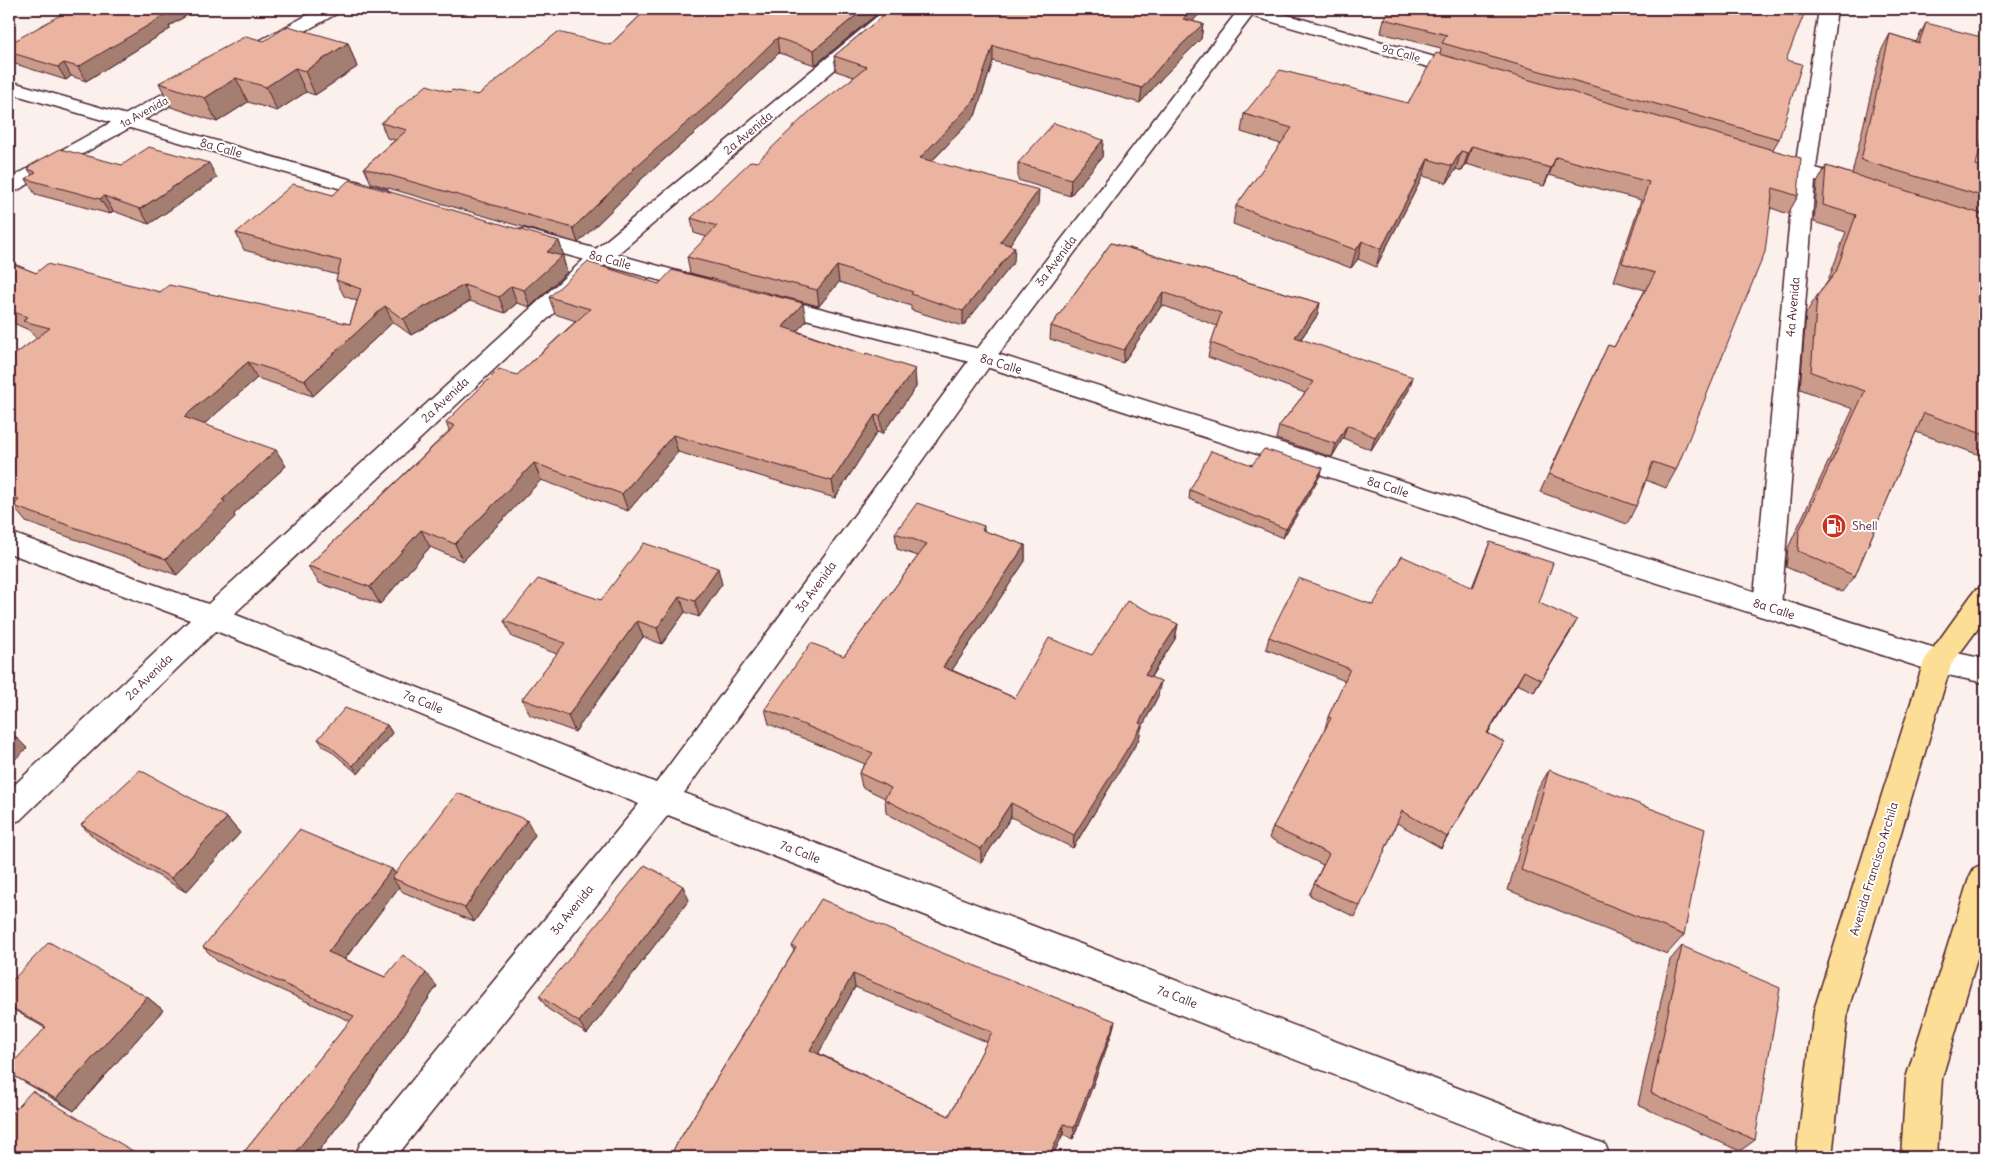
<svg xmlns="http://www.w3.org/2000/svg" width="1994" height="1166" font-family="Delius,sans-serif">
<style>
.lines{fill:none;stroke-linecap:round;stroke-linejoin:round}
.minor-casing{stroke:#4a1f2b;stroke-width:3}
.tertiary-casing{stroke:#4a1f2b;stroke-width:3}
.primary-casing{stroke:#4a1f2b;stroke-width:3}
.minor{fill:#fff;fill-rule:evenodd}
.tertiary{fill:#fff;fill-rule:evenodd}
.primary{fill:#fcde96;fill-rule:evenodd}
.wall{fill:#ca9b8a;stroke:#4a1f2b;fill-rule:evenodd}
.shaded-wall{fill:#a47e71;stroke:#4a1f2b}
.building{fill:#ebb4a1;stroke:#4a1f2b;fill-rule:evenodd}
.labels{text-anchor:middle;stroke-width:4;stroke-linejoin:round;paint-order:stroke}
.far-street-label{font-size:11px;fill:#4a1f2b;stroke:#fff}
.street-label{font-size:12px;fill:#4a1f2b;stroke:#fff}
.poi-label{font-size:12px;fill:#4a1f2b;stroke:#fff;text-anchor:start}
</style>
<rect width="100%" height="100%" fill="#fbf0ec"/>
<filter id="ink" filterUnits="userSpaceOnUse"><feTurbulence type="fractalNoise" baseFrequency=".02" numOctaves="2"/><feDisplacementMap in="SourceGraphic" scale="10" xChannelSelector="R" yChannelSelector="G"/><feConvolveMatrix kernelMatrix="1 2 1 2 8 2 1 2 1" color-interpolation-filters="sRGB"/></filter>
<g filter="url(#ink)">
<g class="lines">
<defs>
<g id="minor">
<polygon points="319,9 341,9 338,13 271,50 264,52 257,50 255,46 257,42"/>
<polygon points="886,9 906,9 607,263 234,614 656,783 975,352 1239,9 1267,9 1473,68 1476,72 1473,76 1466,78 1252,16 991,364 684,793 1592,1139 1605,1144 1610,1157 1545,1157 668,815 396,1157 355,1157 360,1144 639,804 216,631 20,820 9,824 9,790 190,620 9,553 9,532 208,604 591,253"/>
<polygon points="1819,9 1837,9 1816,168 1864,183 1867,187 1864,191 1857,193 1815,181 1781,607 1777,615 1767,618 1757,615 1753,607 1794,175 1757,163 1754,159 1757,155 1764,153 1796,162"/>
<polygon points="200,75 207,77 210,81 207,85 16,191 9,193 9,179 193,77"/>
</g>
<g id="tertiary">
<polygon points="9,81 387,190 391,194 387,198 380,200 373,198 9,93"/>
<polygon points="524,229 710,280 713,285 710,290 702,292 516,241 513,236 516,231"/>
<polygon points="768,295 991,352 1938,649 1985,659 1985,683 1938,673 977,364 760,307 757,302 760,297"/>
</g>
<g id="primary">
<polygon points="1985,587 1985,619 1951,665 1848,1010 1832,1157 1796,1157 1814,1010 1924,661 1975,590"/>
<polygon points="1985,863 1985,932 1942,1078 1937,1157 1901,1157 1906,1078 1969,878 1974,868"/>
</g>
</defs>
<use href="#minor" class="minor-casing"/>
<use href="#tertiary" class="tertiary-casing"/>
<use href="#primary" class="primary-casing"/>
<use href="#minor" class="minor"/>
<use href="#tertiary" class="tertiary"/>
<use href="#primary" class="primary"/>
</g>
<g class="wall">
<polygon points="647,9 883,9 815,65 779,53 712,118 637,183 638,184 578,243 371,183 364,168 395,140 387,138 381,123 450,92 478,95 610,45"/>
<polygon points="891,9 1204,9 1192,21 1203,24 1201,39 1162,78 1140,103 993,61 975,116 932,161 1038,205 1009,245 1014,262 963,326 911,310 911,306 839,282 819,306 690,273 687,257 707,237 694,233 691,218 757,162 854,77 836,71 834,56"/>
<polygon points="196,10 169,26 170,29 86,81 71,76 66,80 9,62 9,44"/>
<polygon points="1567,13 1786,60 1779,139 1773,149 1798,196 1788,214 1771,208 1676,470 1666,488 1646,480 1636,506 1627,524 1540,492 1608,345 1614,347 1645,290 1614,281 1641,200 1549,175 1544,186 1466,164 1462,171 1456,169 1447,183 1423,176 1376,267 1358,259 1351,268 1233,224 1236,206 1281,144 1241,132 1244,114 1408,103 1440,54 1441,48 1381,33 1384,19"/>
<polygon points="1926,23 1976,165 1985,168 1985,457 1916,432 1855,576 1843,592 1786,567 1788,548 1853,409 1800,389 1806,313 1817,296 1828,281 1846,232 1814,222 1817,183 1826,166 1852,174 1881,51 1890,34 1916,42"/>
<polygon points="264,41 348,43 357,67 315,95 306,92 277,111 248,102 217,122 171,107 159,83"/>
<polygon points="1103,140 1102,157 1070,196 1018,180 1018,163"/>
<polygon points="122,165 217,178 149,224 113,211 110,214 35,194 26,179 32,175 28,169"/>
<polygon points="333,195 559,241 564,257 563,258 567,272 530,307 517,303 505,313 470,301 411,335 393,322 313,396 257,378 204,424 286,466 234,514 235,517 177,575 26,522 17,511 9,509 9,359 37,338 35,337 29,330 9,321 9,262 36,273 160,292 350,324 357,301 344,296 336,280 338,275 244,250 236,233"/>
<polygon points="1111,243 1320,303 1317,316 1301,339 1409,390 1371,450 1343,438 1332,457 1276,439 1279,426 1305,393 1208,357 1211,343 1217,326 1162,305 1123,363 1050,339 1051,326"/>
<polygon points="659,284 806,321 797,331 865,355 915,369 916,387 882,434 877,432 835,498 678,452 628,511 541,480 463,561 430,547 380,604 319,583 308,566 449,431 446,422 517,375 576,321 555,314 549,297"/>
<polygon points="1252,465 1323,468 1320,476 1283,538 1189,499 1190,490"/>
<polygon points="984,526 984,531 1025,545 1025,561 952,670 1015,698 1092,655 1178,624 1175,639 1151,677 1158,696 1141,729 1139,739 1073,848 1011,817 981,863 886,813 885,798 862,787 859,773 865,764 769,724 765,709 844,656 918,556 897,549 895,533"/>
<polygon points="1490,542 1539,603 1570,633 1534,692 1517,684 1488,733 1504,742 1441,848 1397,823 1355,917 1309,895 1323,865 1269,838 1273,827 1325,729 1328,717 1345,681 1266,649 1269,637 1373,605 1472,587"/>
<polygon points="722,584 699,617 685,612 662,644 643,637 575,732 530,715 522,699 557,654 512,637 504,621 601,600"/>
<polygon points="387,725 392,733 358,774 330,750 324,747 318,739"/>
<polygon points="1549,770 1684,935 1667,954 1508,890 1536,792"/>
<polygon points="227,818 240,833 186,892 97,840 81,825"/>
<polygon points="535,835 474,922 403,892 399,887 345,959 385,977 437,986 362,1095 314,1157 240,1157 350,1021 217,961 203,947 392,869 396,874"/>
<polygon points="689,900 587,1034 548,1009 539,996"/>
<path d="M792 946 1112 1033 1073 1139 1063 1134 1052 1157H669L794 951ZM855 987 987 1042 949 1116 818 1053Z"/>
<polygon points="1682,946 1755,1140 1740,1151 1638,1105 1670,960"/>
<polygon points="9,984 147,997 163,1010 74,1111 9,1073 45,1028 9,1007"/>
</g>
<g class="shaded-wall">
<polygon points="169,9 195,9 196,10 169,26 170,29 86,81 78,67"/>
<polygon points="864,9 883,9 815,65 814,50"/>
<polygon points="1192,9 1204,9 1181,34 1183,19"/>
<polygon points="1203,24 1201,39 1162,78 1140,103 1142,88 1163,63"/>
<polygon points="777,38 779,53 712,118 637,183 638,184 578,243 573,228 633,169"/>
<polygon points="348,43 357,67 315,95 305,71"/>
<polygon points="993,46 993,61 975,116 920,173 920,158"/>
<polygon points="64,63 71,76 66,80 58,67"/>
<polygon points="295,68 306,92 277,111 266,87"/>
<polygon points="236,78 248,102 217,122 205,98"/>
<polygon points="1103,140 1102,157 1070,196 1071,179"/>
<polygon points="1472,146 1466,164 1462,171 1468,153"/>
<polygon points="1461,151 1456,169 1447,183 1452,166"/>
<polygon points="1556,157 1549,175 1544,186 1551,168"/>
<polygon points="1428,159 1423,176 1376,267 1381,249"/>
<polygon points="209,163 217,178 149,224 140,209"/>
<polygon points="1039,190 1038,205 1000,258 1000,242"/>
<polygon points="104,196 113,211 110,214 100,199"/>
<polygon points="559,241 564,257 563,258 567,272 530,307 524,290 547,252"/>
<polygon points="1362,241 1358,259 1351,268 1356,250"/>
<polygon points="1015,247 1014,262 963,326 963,311"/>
<polygon points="837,266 839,282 819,306 817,290"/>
<polygon points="464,285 470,301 411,335 403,319"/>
<polygon points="511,286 517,303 505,313 499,297"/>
<polygon points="1163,292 1162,305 1123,363 1124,350"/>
<polygon points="803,303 806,321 786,344 783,327"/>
<polygon points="1320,303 1317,316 1292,351 1295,337"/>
<polygon points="385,306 393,322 313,396 305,380"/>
<polygon points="248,362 257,378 194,433 184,417"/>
<polygon points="915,369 916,387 882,434 880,416"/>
<polygon points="1413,377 1409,390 1371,450 1375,437"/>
<polygon points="875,415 877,432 835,498 832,481"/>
<polygon points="1347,425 1343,438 1332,457 1336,444"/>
<polygon points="673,435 678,452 628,511 622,494"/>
<polygon points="276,450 286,466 234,514 235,517 177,575 166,559 222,500"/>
<polygon points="534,463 541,480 463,561 455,544"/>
<polygon points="1323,468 1320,476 1283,538 1286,529"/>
<polygon points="421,530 430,547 380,604 370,587"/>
<polygon points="1025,545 1025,561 944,682 943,667"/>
<polygon points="718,568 722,584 699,617 695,601"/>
<polygon points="680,596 685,612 662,644 657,628"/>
<polygon points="1577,620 1570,633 1534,692 1541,680"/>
<polygon points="637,621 643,637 575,732 568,716"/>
<polygon points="1178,624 1175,639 1142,690 1145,675"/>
<polygon points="1524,671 1517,684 1481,745 1487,733"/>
<polygon points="1161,681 1158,696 1141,729 1139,739 1073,848 1074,835 1139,723"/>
<polygon points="387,725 392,733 358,774 353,766"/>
<polygon points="11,732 27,748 9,765 9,734"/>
<polygon points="1504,742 1497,754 1441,848 1447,837"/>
<polygon points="1011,803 1011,817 981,863 981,849"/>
<polygon points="227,818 240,833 186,892 171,878"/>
<polygon points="527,820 535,835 474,922 465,908"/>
<polygon points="392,869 402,882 392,878 399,887 340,965 328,952"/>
<polygon points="683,886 689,900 587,1034 579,1022"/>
<polygon points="426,973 437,986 362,1095 314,1157 292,1157"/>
<polygon points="853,974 855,987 814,1062 810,1050"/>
<polygon points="147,997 163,1010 74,1111 56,1099"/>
<polygon points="1115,1021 1112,1033 1073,1139 1074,1128"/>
<polygon points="1064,1124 1063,1134 1052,1157 1049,1157"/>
<polygon points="133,1151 144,1157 127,1157"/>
</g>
<g class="building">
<polygon points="71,9 169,9 160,15 164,16 78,67 64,63 58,67 9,52 9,44"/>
<polygon points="647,9 864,9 814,50 777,38 710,103 633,169 634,169 573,228 364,168 407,130 381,123 427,85 450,92 452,90 478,95 558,32 610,45"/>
<polygon points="891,9 1192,9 1183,19 1203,24 1163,63 1142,88 993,46 974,101 920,158 1039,190 1000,242 1015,247 963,311 911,294 913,292 837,266 817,290 687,257 717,226 691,218 751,161 757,162 809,112 867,67 834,56"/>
<polygon points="1391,9 1550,9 1567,13 1571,9 1806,9 1786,60 1802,64 1779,139 1442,43 1447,35 1384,19"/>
<polygon points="1926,23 1981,37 1985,32 1985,129 1976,165 1985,168 1985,197 1861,160 1890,34 1919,43"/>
<polygon points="288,26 348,43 305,71 295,68 266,87 236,78 205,98 159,83 246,36 264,41"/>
<polygon points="1436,53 1801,158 1798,196 1773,188 1765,252 1676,470 1653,462 1636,506 1549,474 1608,345 1614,347 1655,273 1622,263 1649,182 1556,157 1551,168 1472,146 1468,153 1461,151 1452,166 1428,159 1381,249 1362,241 1356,250 1236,206 1292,128 1244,114 1280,70 1408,103"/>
<polygon points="1054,123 1103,140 1071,179 1018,163"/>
<polygon points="149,147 209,163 140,209 104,196 100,199 26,179 36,172 28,169 29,166 60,149 122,165"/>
<polygon points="1826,166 1985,215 1985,435 1924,413 1855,576 1798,551 1799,531 1865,391 1811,372 1817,296 1836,272 1856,215 1823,205"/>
<polygon points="349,180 559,241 547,252 562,256 524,290 511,286 499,297 464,285 403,319 385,306 305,380 248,362 184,417 276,450 222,500 225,501 166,559 13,506 19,500 9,497 9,359 50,328 23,321 27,317 9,310 9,262 36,273 47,264 160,292 169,285 350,324 361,289 336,280 341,261 236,233 293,184 333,195"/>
<polygon points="1111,243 1320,303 1295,337 1413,377 1375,437 1347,425 1336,444 1279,426 1314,382 1211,343 1221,313 1163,292 1124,350 1051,326"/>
<polygon points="587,262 659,284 672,270 803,303 783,327 865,355 866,353 915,369 880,416 875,415 832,481 673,435 622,494 534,463 455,544 421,530 370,587 308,566 455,426 446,422 499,369 517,375 590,309 549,297"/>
<polygon points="1264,449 1323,468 1286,529 1190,490 1211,451 1252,465"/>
<polygon points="917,503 984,526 982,530 1025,545 943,667 1015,698 1049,638 1092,655 1127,601 1178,624 1145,675 1161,681 1139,723 1142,725 1074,835 1011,803 981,849 884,799 891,788 859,773 873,753 765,709 811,643 844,656 927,544 895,533"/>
<polygon points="1490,542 1553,563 1539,603 1577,620 1541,680 1524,671 1487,733 1504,742 1447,837 1402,811 1360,906 1314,884 1329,854 1273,827 1331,718 1328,717 1350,669 1269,637 1298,578 1373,605 1402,556 1473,588"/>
<polygon points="644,543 718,568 695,601 680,596 657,628 637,621 568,716 522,699 565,643 504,621 538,579 601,600"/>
<polygon points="345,708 387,725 353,766 325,742 318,739"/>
<polygon points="140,770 227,818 171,878 81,825"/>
<polygon points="1549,770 1705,829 1684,935 1521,870"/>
<polygon points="457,793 527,820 465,908 392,878"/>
<polygon points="299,830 392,869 328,952 385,977 403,955 426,973 349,1084 292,1157 240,1157 354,1016 203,947"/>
<polygon points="645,865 683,886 579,1022 539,996"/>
<path d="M821 899 940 952 1115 1021 1074 1128 1064 1124 1049 1157H669L796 948 792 946ZM853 974 992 1032 949 1116 810 1050Z"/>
<polygon points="49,942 147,997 56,1099 9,1073 9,1067 46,1027 9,1006 9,984"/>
<polygon points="1682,946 1780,988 1755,1140 1651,1093"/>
<polygon points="32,1091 133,1151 127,1157 9,1157 9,1116"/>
</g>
</g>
<defs>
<symbol id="fuel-disc" viewBox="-11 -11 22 22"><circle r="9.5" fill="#c8321e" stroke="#fff"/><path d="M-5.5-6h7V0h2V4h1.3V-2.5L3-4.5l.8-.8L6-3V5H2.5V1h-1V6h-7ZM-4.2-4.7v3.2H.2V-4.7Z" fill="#fff"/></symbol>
</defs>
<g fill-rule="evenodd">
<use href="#fuel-disc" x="1820" y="512" width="28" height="28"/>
</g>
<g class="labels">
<g class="far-street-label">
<text transform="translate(1401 53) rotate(16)" y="4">9a Calle</text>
<text transform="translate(144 112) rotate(-29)" y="4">1a Avenida</text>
</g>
<g class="street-label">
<text transform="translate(748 133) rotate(-40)" y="4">2a Avenida</text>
<text transform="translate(221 148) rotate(16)" y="4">8a Calle</text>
<text transform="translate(610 260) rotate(15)" y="4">8a Calle</text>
<text transform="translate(1056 261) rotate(-53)" y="4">3a Avenida</text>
<text transform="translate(1793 307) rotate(-85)" y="4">4a Avenida</text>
<text transform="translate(1001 364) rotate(17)" y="4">8a Calle</text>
<text transform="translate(445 400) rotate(-43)" y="4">2a Avenida</text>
<text transform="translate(1388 487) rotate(18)" y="4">8a Calle</text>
<text transform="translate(816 587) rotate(-54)" y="4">3a Avenida</text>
<text transform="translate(1774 609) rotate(18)" y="4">8a Calle</text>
<text transform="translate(149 677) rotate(-44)" y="4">2a Avenida</text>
<text transform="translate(423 702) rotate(22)" y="4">7a Calle</text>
<text transform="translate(800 852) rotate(21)" y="4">7a Calle</text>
<text transform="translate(1874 869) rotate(-73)" y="4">Avenida Francisco Archila</text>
<text transform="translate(572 910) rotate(-51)" y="4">3a Avenida</text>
<text transform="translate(1177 997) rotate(21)" y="4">7a Calle</text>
</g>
<g class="poi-label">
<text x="1852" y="530">Shell</text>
</g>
</g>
<rect width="1994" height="1166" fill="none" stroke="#fff" stroke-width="30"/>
<rect x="15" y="15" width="1964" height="1136" fill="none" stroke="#4a1f2b" stroke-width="2" filter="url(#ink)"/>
</svg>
